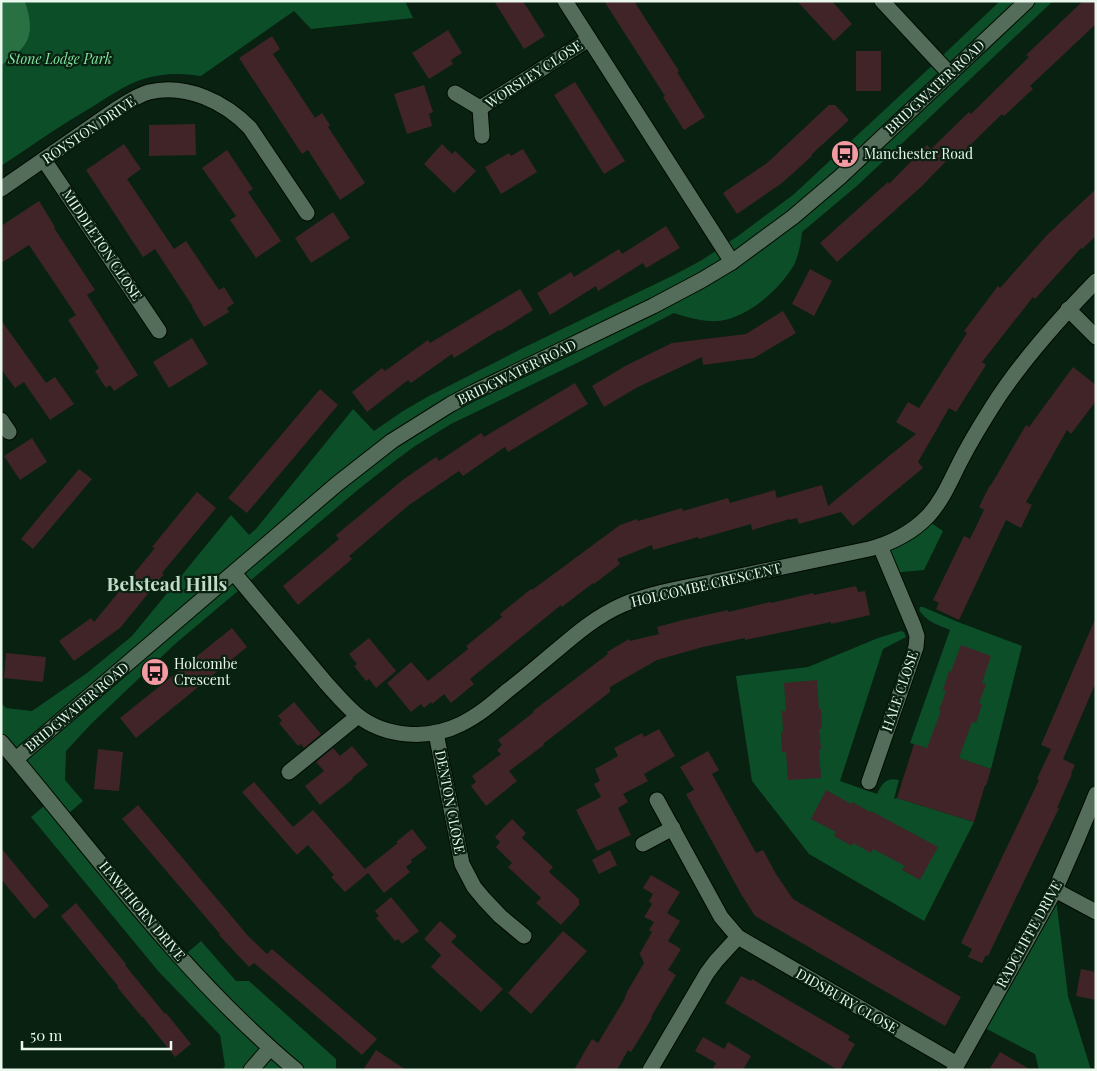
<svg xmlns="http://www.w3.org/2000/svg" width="1097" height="1071" font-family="'Playfair Display',serif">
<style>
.green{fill:#0b4e27}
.water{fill:#297142}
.building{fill:#402427}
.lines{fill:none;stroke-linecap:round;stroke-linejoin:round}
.street-casing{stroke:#000a01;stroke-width:17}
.secondary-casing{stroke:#000a01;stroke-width:17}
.street{stroke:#546d5a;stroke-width:15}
.secondary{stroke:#546d5a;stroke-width:15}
.labels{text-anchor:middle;stroke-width:4.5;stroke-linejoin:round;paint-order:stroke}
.park-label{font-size:14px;font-style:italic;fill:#83e49f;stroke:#092111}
.street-label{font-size:14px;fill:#e9f7ec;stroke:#092111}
.poi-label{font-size:14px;fill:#e9f7ec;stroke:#092111;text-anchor:start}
.district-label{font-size:19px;font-weight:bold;fill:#c0dcc6;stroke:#092111}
</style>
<rect width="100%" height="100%" fill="#092111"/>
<g class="green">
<path d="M1 1H405L413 18 311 29 294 11 201 76C181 73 163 73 143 79 125 85 108 97 92 107 61 125 31 146 1 166Z"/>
<path d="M1000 1H1053L858 185 802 232C801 243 799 254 794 265 780 289 748 318 719 321 704 322 689 318 674 313L583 360 451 424 415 446 396 460 360 488 175 644 92 723 66 751 65 780 83 801 64 817 181 958 201 941 236 981H249L336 1059V1068L337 1070H222L225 1066 220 1035 159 972 31 817 50 801 1 742V703L6 708 32 711 87 673 132 636 231 515 249 535 256 529 353 409 374 431 403 411 429 396 523 348 674 275 702 260 738 236 793 195 923 74Z"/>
<polygon points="925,519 943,531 924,570 902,572 892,576 880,546"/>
<path d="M920 607H923L958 622 1022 646 991 769 910 743 950 630C937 624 928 623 919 610Z"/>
<path d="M901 631 904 632 906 637 883 649 840 781 877 794C882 783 887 777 899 780L894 799 897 798 974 822 924 921 809 854 752 781 736 676 808 667 878 638Z"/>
<polygon points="1055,890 1068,996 1091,1070 1039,1070 1035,1054 979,1025"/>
</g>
<path class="water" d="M1 1 25 2C36 35 29 47 1 65Z"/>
<g class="building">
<polygon points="494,1 523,1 545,36 524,49"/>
<polygon points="604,1 634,1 679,71 677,72 705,117 684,130 663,97 665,96"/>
<polygon points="797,1 832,1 852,24 834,41"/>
<polygon points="1083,1 1096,1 1096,24 1030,86 1033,89 1004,116 1002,114 958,157 954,153 921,187 837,262 820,243 888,182 889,184 927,145 931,149 969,112 971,114 1029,57 1026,55"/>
<polygon points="448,30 462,53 451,60 453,64 429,79 412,53"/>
<polygon points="272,36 280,49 273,54 315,118 322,113 330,125 328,127 365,183 340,200 308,150 302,154 239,58"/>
<rect x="856" y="51" width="25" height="40"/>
<polygon points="575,82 625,161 604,174 554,95"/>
<polygon points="424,85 433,112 429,114 432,126 407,134 394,94"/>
<polygon points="829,105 835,105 849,120 811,155 812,156 782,183 737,214 723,193 767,163"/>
<polygon points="195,124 196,155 149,156 149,125"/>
<polygon points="124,144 141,169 127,179 174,249 186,241 219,290 224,287 234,303 227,308 229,312 204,327 192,307 193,307 155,249 143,257 86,170"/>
<polygon points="442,144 452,154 455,151 476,171 454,193 424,164"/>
<polygon points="523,149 537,172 501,194 485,167 509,153 511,156"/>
<polygon points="227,150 253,189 248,192 281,241 256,258 230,220 236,216 202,168"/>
<polygon points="1096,189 1096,236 1082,249 1081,248 1035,299 1033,297 982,362 986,365 956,412 949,408 918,462 923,468 853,526 841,512 799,524 797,518 790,520 790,519 752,530 751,524 699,539 698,537 653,550 652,545 617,559 620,564 594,584 593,583 562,607 561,605 470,679 474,684 451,703 444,694 432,704 431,702 424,708 421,704 411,712 387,683 411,662 428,681 468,649 466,646 502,617 500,614 531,589 532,590 620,525 637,519 638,521 682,508 683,511 728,498 730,503 775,490 777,498 822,485 828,506 916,434 896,422 908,402 919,408 967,333 964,331 998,286 1000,288 1047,235"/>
<polygon points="39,201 55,227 54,228 95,290 87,295 138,375 114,391 110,385 106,388 95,371 99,368 68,320 76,315 29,245 1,263 1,226"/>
<polygon points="333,212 350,238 311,263 295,238"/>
<polygon points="666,226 680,248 646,268 643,263 598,291 596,286 550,315 537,293 571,272 574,277 619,249 622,254"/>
<polygon points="810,269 832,281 814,316 792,304"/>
<polygon points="520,289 533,310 500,331 499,330 454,358 452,354 411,383 408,380 367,412 352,392 382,368 385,371 428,340 430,343"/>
<polygon points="783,311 796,333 754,358 703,365 702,357 638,387 604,407 592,386 627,365 672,343 746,334"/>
<polygon points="1,320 46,383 55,377 74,404 50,420 24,382 15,388 1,369"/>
<polygon points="192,338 208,364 169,388 153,362"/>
<polygon points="1073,367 1096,385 1096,401 1071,434 1067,430 1026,502 1032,505 1021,528 1006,520 959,620 936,609 939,603 933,600 964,536 970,539 984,510 979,507 990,485 991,485 1026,425 1029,427"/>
<polygon points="575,383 588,404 508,452 505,447 463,476 459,471 409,505 349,556 352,559 298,605 283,586 339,539 336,535 404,479 436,457 439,461 481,433 484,437"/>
<polygon points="320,389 338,405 247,513 228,498"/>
<polygon points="32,438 47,462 20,480 4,456"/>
<polygon points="79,469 92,479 33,549 21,539"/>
<polygon points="197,492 216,508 162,573 164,574 120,628 74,661 59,641 91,618 94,622 155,548 152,547"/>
<polygon points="856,586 858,592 865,591 870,615 831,624 831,622 745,640 745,638 703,647 657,660 610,687 610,692 543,744 544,745 509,771 517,781 486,806 471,786 476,782 472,776 501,754 497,750 502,745 498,740 534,712 533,711 608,654 607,652 629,639 630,641 659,634 657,627 683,620 728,610 728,612 770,602 771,603 813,593 814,595"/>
<polygon points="1096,617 1096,682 1063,759 1075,765 1071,773 1072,774 1057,808 1059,808 988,956 986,955 982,963 968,957 972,949 961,943 1039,780 1037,779 1051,749 1041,745"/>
<polygon points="232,628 247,647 136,738 120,718"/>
<polygon points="369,638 396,671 376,688 369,679 366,681 354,666 357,664 349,654"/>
<polygon points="961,645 991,656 982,683 986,684 979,703 982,704 976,723 972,722 959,758 991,769 986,786 985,785 974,822 897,798 914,744 927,748 941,711 939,710 946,691 943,690 949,671 951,672"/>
<polygon points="6,653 46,657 43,682 4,678"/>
<polygon points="817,680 819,709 821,709 822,729 819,729 821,749 819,749 821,778 788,780 786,752 782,752 781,732 783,732 782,711 786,711 784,683"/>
<polygon points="294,702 321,734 304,748 301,744 298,746 279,723 282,721 278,716"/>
<polygon points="659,729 675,756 644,774 648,781 623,794 628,802 618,808 631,835 597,851 576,810 601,797 594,784 600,781 595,769 618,756 614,748 642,733 644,737"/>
<polygon points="352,746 368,765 352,778 353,779 320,805 305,786 324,771 316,762 333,748 340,756"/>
<polygon points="98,749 123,752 119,791 94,789"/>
<polygon points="708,751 719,770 712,774 756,853 763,850 776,874 793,899 961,997 945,1026 755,916 741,894 686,794 694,790 680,767"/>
<polygon points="254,782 293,827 313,810 365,869 398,843 396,842 412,829 427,848 411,860 412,862 406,867 410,872 384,893 368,873 345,892 331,877 334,875 308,845 297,855 242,792"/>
<polygon points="826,790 851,804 852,802 870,812 871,811 938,847 920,880 902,870 905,866 873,849 871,853 853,843 852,846 834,836 836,832 811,819"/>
<polygon points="138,805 249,937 267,954 272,949 377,1039 362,1055 254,963 249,967 219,935 220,934 122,819"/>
<polygon points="512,819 526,833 522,838 553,867 549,872 579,899 579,905 561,925 536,903 541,898 508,867 512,863 496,847 500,842 495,837"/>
<polygon points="1,848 49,906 34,919 1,879"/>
<polygon points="610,850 617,865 599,874 592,860"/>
<polygon points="651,875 680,892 667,913 680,921 668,941 681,949 668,970 676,975 651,1017 652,1018 644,1031 631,1052 628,1050 617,1070 574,1070 592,1039 598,1043 624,1000 627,992 644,963 639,952 648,958 640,953 652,932 649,930 654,922 644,917 652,904 649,901 653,894 643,888"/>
<polygon points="391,897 419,931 402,944 398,939 395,941 376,918 379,916 375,911"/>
<polygon points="76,903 126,964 125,965 165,1014 166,1013 191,1044 175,1057 143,1017 142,1017 117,987 118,986 61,916"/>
<polygon points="440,921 457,936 451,942 503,989 481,1012 431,967 441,955 424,939"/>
<polygon points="563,931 587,951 531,1014 508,993"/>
<polygon points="1081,969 1096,972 1096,1000 1076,996"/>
<polygon points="741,976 751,981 752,979 850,1036 848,1040 855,1044 840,1070 838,1070 725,1003"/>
<polygon points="703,1037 724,1049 728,1042 751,1056 743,1070 712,1070 716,1063 695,1051"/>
<polygon points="376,1050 406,1070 363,1070"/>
<polygon points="1000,1052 1031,1070 989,1070"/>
</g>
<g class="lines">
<defs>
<g id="street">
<polyline points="565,1 732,262"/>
<polyline points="882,1 950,74"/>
<polyline points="455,93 480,108 482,136"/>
<polyline points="480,108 589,39"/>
<polyline points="44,160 159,331"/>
<path d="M1 189 118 108C128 102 138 95 149 92 186 83 225 102 250 128L307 213"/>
<polyline points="1068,309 1096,337"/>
<polyline points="1,420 9,432"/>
<path d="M234 573 326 683C336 694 346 706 357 715 386 738 429 740 461 724 478 716 493 703 507 691 524 678 540 664 557 650 577 633 597 616 622 605 653 592 688 587 721 580 770 570 819 559 869 549 890 544 913 532 928 516 942 501 950 482 959 464 969 444 980 426 992 407 1021 361 1058 320 1096 281"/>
<polyline points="436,733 462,864 474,887 484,899 500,916 524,936"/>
<polyline points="289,772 358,716"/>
<polyline points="869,782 916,647 917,636 914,627 880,546"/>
<polyline points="657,800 721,917 738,937 957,1064"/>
<polyline points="643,844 673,828"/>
<polyline points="1055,890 1096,912"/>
<polyline points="650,1070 707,973 716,961 738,937"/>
<polyline points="954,1070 1055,890 1077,840 1096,794"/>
</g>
<g id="secondary">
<path d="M1 742C96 854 182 975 296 1070"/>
<polyline points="16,759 337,484 392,441 451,404 474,392 653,306 702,280 732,262 793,217 840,177 1027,1"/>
<polyline points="251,1070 270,1048"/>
</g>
</defs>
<use href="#street" class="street-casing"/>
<use href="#secondary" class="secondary-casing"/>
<use href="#street" class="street"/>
<use href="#secondary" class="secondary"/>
</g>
<defs>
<symbol id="bus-disc" viewBox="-11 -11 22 22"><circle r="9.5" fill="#f49aa2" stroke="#092111"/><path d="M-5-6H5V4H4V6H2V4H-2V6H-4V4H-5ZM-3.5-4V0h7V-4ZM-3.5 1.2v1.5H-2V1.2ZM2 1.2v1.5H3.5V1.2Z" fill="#111"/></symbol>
</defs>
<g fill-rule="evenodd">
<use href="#bus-disc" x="829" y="138" width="32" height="32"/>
<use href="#bus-disc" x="139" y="656" width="32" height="32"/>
</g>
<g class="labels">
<g class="park-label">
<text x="60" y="64">Stone Lodge Park</text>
</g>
<g class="street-label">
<text transform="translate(534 74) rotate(-33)" y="5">WORSLEY CLOSE</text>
<text transform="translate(935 87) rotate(-43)" y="5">BRIDGWATER ROAD</text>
<text transform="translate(89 130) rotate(-34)" y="5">ROYSTON DRIVE</text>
<text transform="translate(102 245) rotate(56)" y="5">MIDDLETON CLOSE</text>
<text transform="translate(517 372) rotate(-26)" y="5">BRIDGWATER ROAD</text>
<text transform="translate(706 585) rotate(-13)" y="5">HOLCOMBE CRESCENT</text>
<text transform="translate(900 691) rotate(-71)" y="5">HALE CLOSE</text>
<text transform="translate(77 707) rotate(-40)" y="5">BRIDGWATER ROAD</text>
<text transform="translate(450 802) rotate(79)" y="5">DENTON CLOSE</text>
<text transform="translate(142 911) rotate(50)" y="5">HAWTHORN DRIVE</text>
<text transform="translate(1029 934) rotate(-61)" y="5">RADCLIFFE DRIVE</text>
<text transform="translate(847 1001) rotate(30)" y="5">DIDSBURY CLOSE</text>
</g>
<g class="poi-label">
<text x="864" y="159">Manchester Road</text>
<text x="174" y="669">Holcombe<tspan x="174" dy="16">Crescent</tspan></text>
</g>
<g class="district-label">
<text x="167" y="591">Belstead Hills</text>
</g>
</g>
<rect width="1097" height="1071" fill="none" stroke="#e9f7ec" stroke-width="5"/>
<path d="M22 1041v8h149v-8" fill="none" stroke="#e9f7ec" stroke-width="2.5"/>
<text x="30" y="1041" font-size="15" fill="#e9f7ec" stroke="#092111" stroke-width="4" paint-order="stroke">50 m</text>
</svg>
